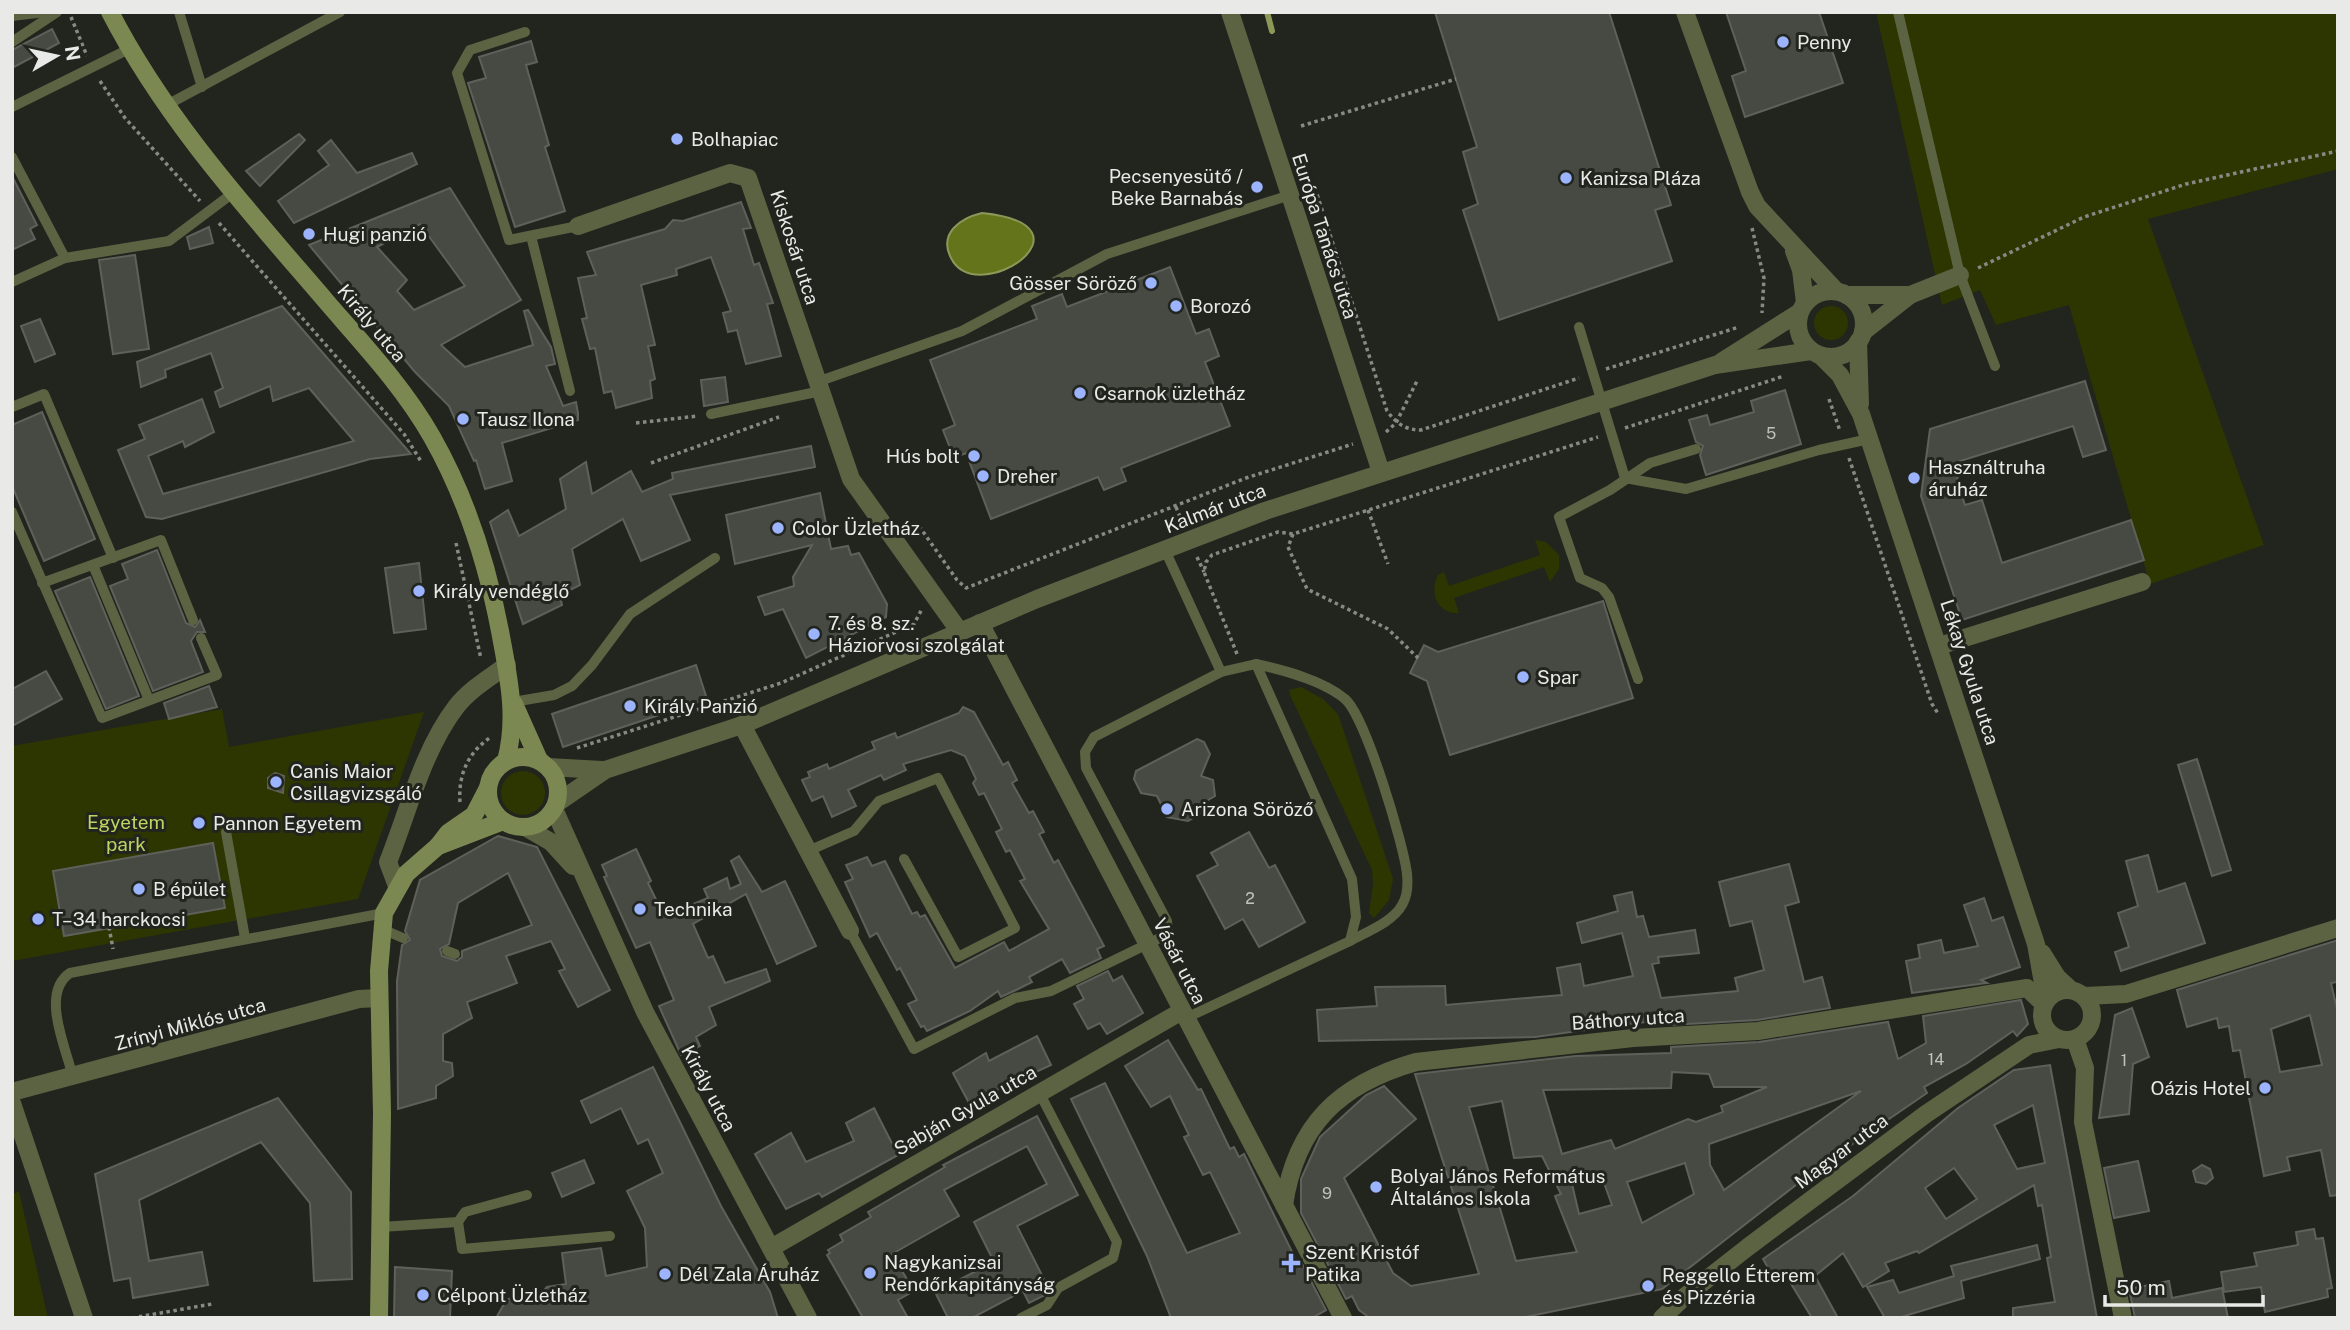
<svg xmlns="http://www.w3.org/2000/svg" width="2350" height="1330" font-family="'Public Sans',sans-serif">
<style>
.green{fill:#2d3600}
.water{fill:#64741b;stroke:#8c9758;stroke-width:2}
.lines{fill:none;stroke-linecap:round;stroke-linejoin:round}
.stream{stroke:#8c9758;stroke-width:6}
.building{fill:#474943;stroke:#5f605a;stroke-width:2;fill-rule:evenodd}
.path{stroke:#878984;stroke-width:3.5;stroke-dasharray:3.5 3.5;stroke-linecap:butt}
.service{stroke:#5c6343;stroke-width:10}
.minor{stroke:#5c6343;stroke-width:18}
.tertiary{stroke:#5c6343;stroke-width:18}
.secondary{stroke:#7b8852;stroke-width:18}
.poi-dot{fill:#9bb4fd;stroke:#22241e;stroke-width:2.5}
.labels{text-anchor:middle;stroke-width:6;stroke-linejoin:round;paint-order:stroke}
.number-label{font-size:16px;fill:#c0c2be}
.poi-label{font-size:19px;fill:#e9eae7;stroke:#22241e;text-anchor:start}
.street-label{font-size:19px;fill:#e9eae7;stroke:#22241e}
.park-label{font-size:19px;fill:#bcd462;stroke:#22241e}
</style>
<rect width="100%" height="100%" fill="#22241e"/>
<g class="green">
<polygon points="1876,12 2338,12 2338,169 2148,219 2264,545 2150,584 2069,305 1996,325 1980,290 1942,305"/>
<circle cx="1831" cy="323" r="17"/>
<path d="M1535 540 1546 542 1559 555V569L1550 582 1544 567 1454 598 1459 613C1437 614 1429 592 1438 575L1444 572 1449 586 1540 555Z"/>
<polygon points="1301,687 1323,699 1338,714 1393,879 1389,900 1374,918 1369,913 1373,884 1372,870 1290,695 1289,690"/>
<polygon points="222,709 229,747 424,712 358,899 12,961 12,746"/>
<circle cx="523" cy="793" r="22"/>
<polygon points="19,1191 48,1318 12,1318 12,1195"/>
</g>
<path class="water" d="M982 213C1103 225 977 310 951 258 938 233 961 218 982 213Z"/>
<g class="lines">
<polyline class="stream" points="1267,12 1272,31"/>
</g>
<g class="building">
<polygon points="1435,12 1609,12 1671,205 1655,210 1672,261 1499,320 1463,210 1478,204 1463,152 1477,147"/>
<polygon points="1726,12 1819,12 1843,83 1745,117 1732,76 1746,71"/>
<polygon points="52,29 59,43 12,68 12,50"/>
<polygon points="531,41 537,62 526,65 549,145 545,147 565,211 515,227 468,83 486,78 479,57"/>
<polygon points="299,134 305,140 260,186 246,171"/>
<polygon points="331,140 357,173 412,153 417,164 294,223 278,201 329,165 318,151"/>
<polygon points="12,176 37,225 30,229 35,239 12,250"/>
<path d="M450 188 521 300 441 345 465 367 533 345 524 311 528 310 551 347 555 364 546 366 563 406 576 402 578 413V420L502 443 512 481 485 489 476 460 474 461 449 406 415 372 309 245ZM420 224 465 286 414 310 397 291 407 280 377 247Z"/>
<polygon points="741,202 751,228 743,229 754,265 759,263 773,303 767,304 781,356 746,364 737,330 728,332 723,313 731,311 711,257 676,269 677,275 641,285 655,345 648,346 655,379 650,381 652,398 616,408 612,391 604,393 595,348 590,349 582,319 587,318 578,278 596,275 587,252 665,229 673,220 683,221"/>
<polygon points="209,227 213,243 190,249 187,237"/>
<polygon points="135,255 149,349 113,354 99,260"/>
<polygon points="1170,267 1196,334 1209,329 1219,356 1205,362 1230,426 1121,468 1126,481 1104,490 1098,477 991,519 966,453 954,458 943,430 955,425 930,360 1037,319 1032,306 1062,294 1067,307"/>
<polygon points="282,306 411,454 370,459 162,519 146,517 118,450 145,439 139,425 202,399 214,432 185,447 183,441 148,456 163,494 354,441 309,388 273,401 270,386 220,407 215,392 223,388 211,353 165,370 166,377 141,387 137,362"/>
<polygon points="40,319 55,354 35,362 21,326"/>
<polygon points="725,377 728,402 704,406 701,380"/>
<polygon points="2085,381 2106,450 2083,457 2073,426 1960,461 1957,481 1965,505 1982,500 2002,563 2131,520 2144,560 1962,620 1921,496 1930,429"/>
<polygon points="1785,390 1801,444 1706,475 1700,455 1703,446 1696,442 1689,420 1707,415 1710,425 1754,412 1751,401"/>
<polygon points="42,412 95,539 44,561 12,486 12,425"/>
<polygon points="811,446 815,467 670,495 690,540 641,561 623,519 572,549 580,585 560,595 562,605 523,624 490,522 508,510 519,536 566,509 560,479 586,462 592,494 631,471 642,492 673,479 672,473"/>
<polygon points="820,493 831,549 848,546 851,555 859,553 887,604 886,617 806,658 783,609 765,615 758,597 794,586 793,577 812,545 735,564 726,515"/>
<polygon points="157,550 186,623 195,627 200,620 205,632 197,632 191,641 203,672 153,691 110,586 128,579 122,564"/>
<polygon points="419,563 426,629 394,633 385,568"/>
<polygon points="90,577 139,696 106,709 55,591"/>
<polygon points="1603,601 1633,698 1450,755 1427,681 1410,673 1424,645 1438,652"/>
<polygon points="696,665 707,699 563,747 552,714"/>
<polygon points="46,671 62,699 12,726 12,689"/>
<polygon points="209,686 217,707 169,719 164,703"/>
<polygon points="963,707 974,712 1003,765 1008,762 1017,780 1012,783 1029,813 1033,811 1044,832 1039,834 1054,863 1058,860 1104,946 1097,949 1101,958 1070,973 1062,959 1029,977 1032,982 1016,990 1001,997 998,991 970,1011 927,1031 924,1026 921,1027 908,1004 917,1000 900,968 897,970 877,933 870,937 845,882 853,879 846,865 867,857 872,866 885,861 912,914 917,912 920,917 925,915 955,968 1004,942 1009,951 1049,929 1020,881 1025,879 1010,850 1006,852 996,832 1002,829 984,793 979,795 973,783 976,779 965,756 951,750 903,764 906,770 884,780 881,775 848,790 856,806 832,817 823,796 812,801 802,780 810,777 808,772 827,764 829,769 875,749 872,742 895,733 897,738 959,713"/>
<polygon points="1197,739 1204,742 1210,754 1201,776 1213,780 1215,796 1203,803 1207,810 1188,821 1167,817 1157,796 1141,793 1134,779 1136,771"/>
<polygon points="2197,759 2231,870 2212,876 2178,765"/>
<polygon points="275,773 284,776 283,793 268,788 268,778"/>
<polygon points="1249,832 1269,868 1275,865 1305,922 1259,947 1243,919 1225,929 1197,876 1218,865 1211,853"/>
<path d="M498 836 537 847 610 990 578 1007 559 971 565 969 551 941 506 956 517 983 467 1002 472 1018 443 1034V1061L452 1063 453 1076 436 1086V1098L398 1109 397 981 402 945 410 940 405 931 420 880ZM508 873 532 925 462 951V957L457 961 442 956 440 949 449 944 458 903Z"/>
<polygon points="213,843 225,908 64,936 53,871"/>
<polygon points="636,849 651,881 648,883 664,916 708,898 704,889 727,878 730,889 741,884 731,861 739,856 762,892 785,881 816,946 777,964 746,894 693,924 708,958 713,956 725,983 766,969 770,981 709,1007 716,1025 696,1037 700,1046 681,1055 659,1006 674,1000 650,942 636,948 604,877 607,876 602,865"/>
<polygon points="2148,855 2158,892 2185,883 2205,943 2121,971 2115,952 2129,947 2118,913 2138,906 2126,861"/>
<polygon points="1789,864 1799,902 1785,906 1804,982 1822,977 1830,1008 1757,1020 1670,1025 1670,1020 1636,1023 1535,1037 1319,1041 1317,1010 1377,1006 1375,987 1445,986 1446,1005 1562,995 1557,968 1580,964 1584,986 1633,976 1622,933 1582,943 1577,923 1618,911 1614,896 1632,892 1637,917 1643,916 1649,937 1695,930 1699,953 1658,957 1659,963 1652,964 1661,998 1738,991 1735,978 1764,970 1752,921 1730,926 1719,882"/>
<polygon points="1984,898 1992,921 2003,917 2020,967 1981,980 1987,983 1912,993 1906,961 1920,958 1918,945 1941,940 1944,953 1978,946 1964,905"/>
<path d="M2338 940V982L2331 983 2338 1013V1195L2330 1196 2321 1150 2287 1157 2290 1170 2264 1176 2240 1050 2233 1051 2229 1026 2219 1028 2217 1018 2187 1027 2177 990ZM2310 1015 2322 1065 2280 1072 2271 1029Z"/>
<polygon points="1108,971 1113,981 1122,976 1143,1013 1107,1034 1100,1023 1088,1029 1074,1004 1084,999 1077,986"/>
<path d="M2021 1000 2028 1024 2017 1036 2013 1031 1966 1064 1924 1087 1927 1093 1819 1167 1662 1289 1520 1318H1370L1359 1310 1352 1296 1346 1299 1301 1213V1179L1320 1137 1366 1095 1384 1086 1416 1119 1344 1178 1393 1273 1411 1286 1479 1274 1415 1074 1576 1056 1671 1053V1047L1759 1042 1888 1022 1898 1059 1926 1043 1923 1016ZM1672 1072 1709 1074 1714 1087H1767L1721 1106 1723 1112 1696 1122 1688 1119 1615 1149 1611 1140 1562 1154 1543 1090 1671 1088ZM1861 1091 1724 1190 1710 1165 1709 1144ZM1502 1101 1514 1158 1542 1156 1561 1194 1555 1196 1577 1252 1516 1261 1469 1107ZM1685 1163 1694 1194 1642 1223 1627 1182ZM1600 1172 1612 1205 1579 1214 1572 1184Z"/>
<polygon points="2132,1008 2149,1057 2133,1064 2129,1114 2099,1118 2115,1015"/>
<polygon points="1037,1036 1051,1065 969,1103 953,1073 986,1053 989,1061"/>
<polygon points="1168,1040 1198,1090 1201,1089 1230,1149 1234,1147 1239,1157 1244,1154 1300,1268 1300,1260 1326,1310 1312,1318 1171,1318 1147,1256 1071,1099 1105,1083 1187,1253 1240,1233 1210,1172 1203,1175 1184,1137 1189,1135 1170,1096 1151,1107 1125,1066"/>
<path d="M2050 1065 2097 1318H2013V1308L2055 1302 2047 1258 2051 1257 2042 1205 2038 1206 2034 1185 1919 1253 1917 1251 1885 1263 1889 1271 1863 1287 1843 1253 1815 1276 1838 1318H1812L1785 1274 1776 1281 1763 1259 1853 1196 1958 1108 2014 1070ZM2033 1105 2045 1163 2017 1169 1994 1125ZM1954 1168 1977 1199 1946 1219 1925 1188Z"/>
<polygon points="653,1067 721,1206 770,1292 778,1318 496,1318 507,1299 540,1295 547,1287 566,1284 562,1253 601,1248 606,1276 647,1267 645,1228 627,1191 663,1173 648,1139 638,1144 621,1108 591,1123 581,1101"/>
<polygon points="278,1098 351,1192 352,1279 314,1281 310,1203 261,1142 139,1200 149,1261 202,1252 208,1285 133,1298 130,1278 114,1281 95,1174"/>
<polygon points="874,1108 898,1155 822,1197 819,1193 786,1209 755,1154 791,1133 806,1162 854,1141 846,1123"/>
<polygon points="1037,1116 1078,1195 1017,1226 1049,1289 1045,1295 1029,1303 1023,1291 972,1318 948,1318 935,1292 994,1262 974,1222 1047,1184 1027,1146 944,1190 959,1216 892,1254 914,1291 898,1300 908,1318 863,1318 827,1255 830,1253 828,1250 843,1241 840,1235 871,1217 868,1212 945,1167 943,1165"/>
<polygon points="584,1160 594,1183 562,1197 552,1173"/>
<polygon points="2138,1161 2149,1211 2114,1218 2104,1168"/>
<polygon points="2202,1165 2210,1169 2213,1178 2206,1184 2196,1182 2193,1171"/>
<polygon points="2314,1229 2316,1239 2323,1238 2332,1288 2327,1289 2328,1297 2265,1312 2261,1287 2224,1292 2221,1272 2257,1266 2254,1253 2298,1245 2296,1232"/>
<polygon points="2037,1245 2040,1259 1961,1281 1964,1298 1898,1318 1885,1318 1867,1287 1893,1280 1899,1293 1954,1276 1951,1266"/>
<polygon points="395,1267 452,1271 450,1318 394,1318"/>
<polygon points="2169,1281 2172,1298 2222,1288 2228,1318 2135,1318 2129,1289"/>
</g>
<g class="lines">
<g class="path">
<polyline points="71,17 87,56"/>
<polyline points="100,81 125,118 200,201"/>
<polyline points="1301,126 1456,79"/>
<path d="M1315 188 1387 411C1396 423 1405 430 1421 430L1579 378"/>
<polyline points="219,223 404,434 422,463"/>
<polyline points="1752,228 1764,278 1762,313"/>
<polyline points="1978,268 2084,217 2186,184 2338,151"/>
<polyline points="1606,369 1739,327"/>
<polyline points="1829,399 1840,431"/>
<polyline points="636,423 698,416"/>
<polyline points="1625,428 1784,376"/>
<polyline points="1386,432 1396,423 1417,381"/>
<polyline points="1849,458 1932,704 1939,715"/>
<polyline points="651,463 779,417"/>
<polyline points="1176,507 1183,524"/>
<polyline points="1368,510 1388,564"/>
<polyline points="919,526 957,580 966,588 1246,478 1353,444"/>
<polyline points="1293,534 1288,547 1307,589 1388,629 1418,658"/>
<polyline points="456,543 481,659"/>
<polyline points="1197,557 1204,572"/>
<polyline points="1237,654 1204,572 1206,562 1212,555 1278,532 1293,534 1598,437"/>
<polyline points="577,748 781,683 914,624 922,609"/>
<path d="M460 802C458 775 468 752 491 737"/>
<polyline points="109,927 113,949"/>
<polyline points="132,1318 212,1304"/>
</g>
<g class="service">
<polyline points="179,12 202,87"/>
<polyline points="1898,12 1960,275 1995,366"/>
<polyline points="12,16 45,12"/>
<polyline points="525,32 470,50 457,73 509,240 578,226"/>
<polyline points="12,42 57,12"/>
<polyline points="165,106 340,12"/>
<polyline points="12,107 129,49"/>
<polyline points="12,157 65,258"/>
<polyline points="531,236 570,391"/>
<polyline points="12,282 65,258 169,241 233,193"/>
<polyline points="1579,327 1625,478"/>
<polyline points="817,382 962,331 1107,254 1290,195"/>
<polyline points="12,407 44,394 113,558"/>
<polyline points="711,414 821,391"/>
<polyline points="1625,478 1686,489 1819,450 1869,439"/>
<polyline points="12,512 102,718 217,675 201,638"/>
<polyline points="1165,550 1221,672"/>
<polyline points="93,565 149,700"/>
<polyline points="42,583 161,540 193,620"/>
<path d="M1256 664C1283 670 1323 680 1345 699 1365 715 1404 845 1407 874 1408 884 1407 897 1402 905 1393 922 1366 932 1350 941"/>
<polyline points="1638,679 1609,597 1602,588 1580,578 1559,517 1610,490 1650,463 1696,449"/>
<polyline points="513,702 554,695 572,686 592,665 630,614 715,558"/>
<polyline points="226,832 245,938"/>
<polyline points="808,851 854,831 879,801 938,778 1015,928 958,957 904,859"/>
<polyline points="382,929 403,938"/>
<polyline points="850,931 914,1049 1015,998 1051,991 1168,934 1167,921 1086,768 1085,752 1094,737 1221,672 1256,664 1352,879 1356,917 1350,941 1186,1018"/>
<polyline points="447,951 455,954"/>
<path d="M73 1077C66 1048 40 993 70 973L384 913"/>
<polyline points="458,1222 462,1249 610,1236"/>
<polyline points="381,1227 458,1222 465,1212 527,1195"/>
<polyline points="1021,1318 1047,1305 1058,1288 1113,1258 1117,1242 1039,1092"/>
</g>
<g class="minor">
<polyline points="1230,12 1381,472"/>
<polyline points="1685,12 1750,192 1757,206 1836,291"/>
<polyline points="578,226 730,173 748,178 851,479 960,632"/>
<polyline points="1794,251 1801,270 1805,303"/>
<circle cx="1831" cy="324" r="33"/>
<polyline points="1846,295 1910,295 1960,275"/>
<polyline points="1863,332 1910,295"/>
<polyline points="1858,342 1860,404"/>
<polyline points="1821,356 1840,375 1861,414 2036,944 2046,1000"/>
<polyline points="1721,362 1800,312"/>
<polyline points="980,623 1343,1318"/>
<polyline points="1939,646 2142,582"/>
<polyline points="742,725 850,931"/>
<polyline points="548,767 602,770"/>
<polyline points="557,803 605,770 742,725 1037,599 1265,511 1715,365 1811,351"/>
<path d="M397 886 388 862C408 812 423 750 456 707 469 690 489 678 507 665"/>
<polyline points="2042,953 2057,977 2071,990"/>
<polyline points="2075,1039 2085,1068 2083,1122 2123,1318"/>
<polyline points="12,1092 359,999 379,998"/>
<polyline points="12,1103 84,1318"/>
<path d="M1284 1205C1296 1125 1339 1084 1416 1062L1633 1038 1758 1031 2027 988 2044 1004"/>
<polyline points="771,1248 1182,1011"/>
</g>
<g class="tertiary">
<polyline points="554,809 645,1012 808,1318"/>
<polyline points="525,827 551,842 573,866"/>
<circle cx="2067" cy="1015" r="25"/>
<polyline points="2085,996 2126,994 2338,928"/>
<polyline points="1662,1318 1683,1298 1748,1247 1926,1114 2029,1045 2059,1039"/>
</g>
<g class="secondary">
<path d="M110 12C165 119 247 209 325 300 362 343 403 386 432 437 466 497 487 563 500 631 508 675 518 716 506 761"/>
<polyline points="514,704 539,760"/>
<circle cx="523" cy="792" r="35"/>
<polyline points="438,846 503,821"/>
<polyline points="379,1318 382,1113 379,971 384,913 406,874 438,846 448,833 474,815 488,788"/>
</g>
</g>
<g class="poi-dot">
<circle cx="1783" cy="42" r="7"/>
<circle cx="677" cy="139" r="7"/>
<circle cx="1566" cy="178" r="7"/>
<circle cx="1257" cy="187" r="7"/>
<circle cx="309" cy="234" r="7"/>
<circle cx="1151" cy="283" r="7"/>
<circle cx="1176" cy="306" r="7"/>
<circle cx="1080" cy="393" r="7"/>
<circle cx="463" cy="419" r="7"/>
<circle cx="974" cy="456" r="7"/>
<circle cx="983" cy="476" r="7"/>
<circle cx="1914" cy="478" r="7"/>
<circle cx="778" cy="528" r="7"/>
<circle cx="419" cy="591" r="7"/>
<circle cx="814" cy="634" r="7"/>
<circle cx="1523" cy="677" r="7"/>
<circle cx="630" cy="706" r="7"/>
<circle cx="276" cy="782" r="7"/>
<circle cx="1167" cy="809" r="7"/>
<circle cx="199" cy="823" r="7"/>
<circle cx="139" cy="889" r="7"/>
<circle cx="640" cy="909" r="7"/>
<circle cx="38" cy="919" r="7"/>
<circle cx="2265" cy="1088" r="7"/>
<circle cx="1376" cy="1187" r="7"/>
<path d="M1287.5 1252.5h7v7h7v7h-7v7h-7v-7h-7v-7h7z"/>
<circle cx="870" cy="1273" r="7"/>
<circle cx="665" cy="1274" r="7"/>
<circle cx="1648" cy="1286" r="7"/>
<circle cx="423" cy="1295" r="7"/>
</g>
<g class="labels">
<g class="number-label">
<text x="1771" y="439">5</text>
<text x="1250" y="904">2</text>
<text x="1936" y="1065">14</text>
<text x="2124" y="1066">1</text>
<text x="1327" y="1199">9</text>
</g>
<g class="poi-label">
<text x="1797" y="49">Penny</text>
<text x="691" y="146">Bolhapiac</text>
<text x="1243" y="183" text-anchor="end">Pecsenyesütő /<tspan x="1243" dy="22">Beke Barnabás</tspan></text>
<text x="1580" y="185">Kanizsa Pláza</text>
<text x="323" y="241">Hugi panzió</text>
<text x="1137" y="290" text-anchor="end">Gösser Söröző</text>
<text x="1190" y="313">Borozó</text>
<text x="1094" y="400">Csarnok üzletház</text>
<text x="477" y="426">Tausz Ilona</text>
<text x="960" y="463" text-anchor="end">Hús bolt</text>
<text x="1928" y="474">Használtruha<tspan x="1928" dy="22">áruház</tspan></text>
<text x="997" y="483">Dreher</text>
<text x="792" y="535">Color Üzletház</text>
<text x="433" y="598">Király vendéglő</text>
<text x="828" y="630">7. és 8. sz.<tspan x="828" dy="22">Háziorvosi szolgálat</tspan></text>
<text x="1537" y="684">Spar</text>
<text x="644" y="713">Király Panzió</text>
<text x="290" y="778">Canis Maior<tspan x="290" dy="22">Csillagvizsgáló</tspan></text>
<text x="1181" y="816">Arizona Söröző</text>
<text x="213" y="830">Pannon Egyetem</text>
<text x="153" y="896">B épület</text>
<text x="654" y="916">Technika</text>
<text x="52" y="926">T–34 harckocsi</text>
<text x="2251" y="1095" text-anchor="end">Oázis Hotel</text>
<text x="1390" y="1183">Bolyai János Református<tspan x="1390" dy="22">Általános Iskola</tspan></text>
<text x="1305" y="1259">Szent Kristóf<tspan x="1305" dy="22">Patika</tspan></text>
<text x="884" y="1269">Nagykanizsai<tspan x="884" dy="22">Rendőrkapitányság</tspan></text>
<text x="679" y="1281">Dél Zala Áruház</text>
<text x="1662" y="1282">Reggello Étterem<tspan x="1662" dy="22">és Pizzéria</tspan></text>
<text x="437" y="1302">Célpont Üzletház</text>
</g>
<g class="street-label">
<text transform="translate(1325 236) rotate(72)" y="7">Európa Tanács utca</text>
<text transform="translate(795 247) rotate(72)" y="7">Kiskosár utca</text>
<text transform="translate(372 323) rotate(50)" y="7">Király utca</text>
<text transform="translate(1215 508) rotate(-21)" y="7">Kalmár utca</text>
<text transform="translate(1970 672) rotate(72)" y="7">Lékay Gyula utca</text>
<text transform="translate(1180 961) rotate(63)" y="7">Vásár utca</text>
<text transform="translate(1628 1019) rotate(-4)" y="7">Báthory utca</text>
<text transform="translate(190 1024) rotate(-15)" y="7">Zrínyi Miklós utca</text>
<text transform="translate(709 1088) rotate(62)" y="7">Király utca</text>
<text transform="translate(965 1110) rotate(-30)" y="7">Sabján Gyula utca</text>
<text transform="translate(1841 1151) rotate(-37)" y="7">Magyar utca</text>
</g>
<g class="park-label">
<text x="126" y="829">Egyetem<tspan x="126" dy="22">park</tspan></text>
</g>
</g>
<rect width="2350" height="1330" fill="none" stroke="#e9eae7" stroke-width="28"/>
<g transform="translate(56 56) rotate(81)" stroke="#22241e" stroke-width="5" paint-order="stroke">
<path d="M0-5L12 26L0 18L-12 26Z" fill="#e9eae7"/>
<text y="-10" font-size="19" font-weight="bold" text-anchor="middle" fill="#e9eae7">N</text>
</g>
<path d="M2105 1295v10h158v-10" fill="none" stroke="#e9eae7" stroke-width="3.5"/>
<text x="2116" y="1295" font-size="21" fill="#e9eae7" stroke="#22241e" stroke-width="5" paint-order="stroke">50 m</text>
</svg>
